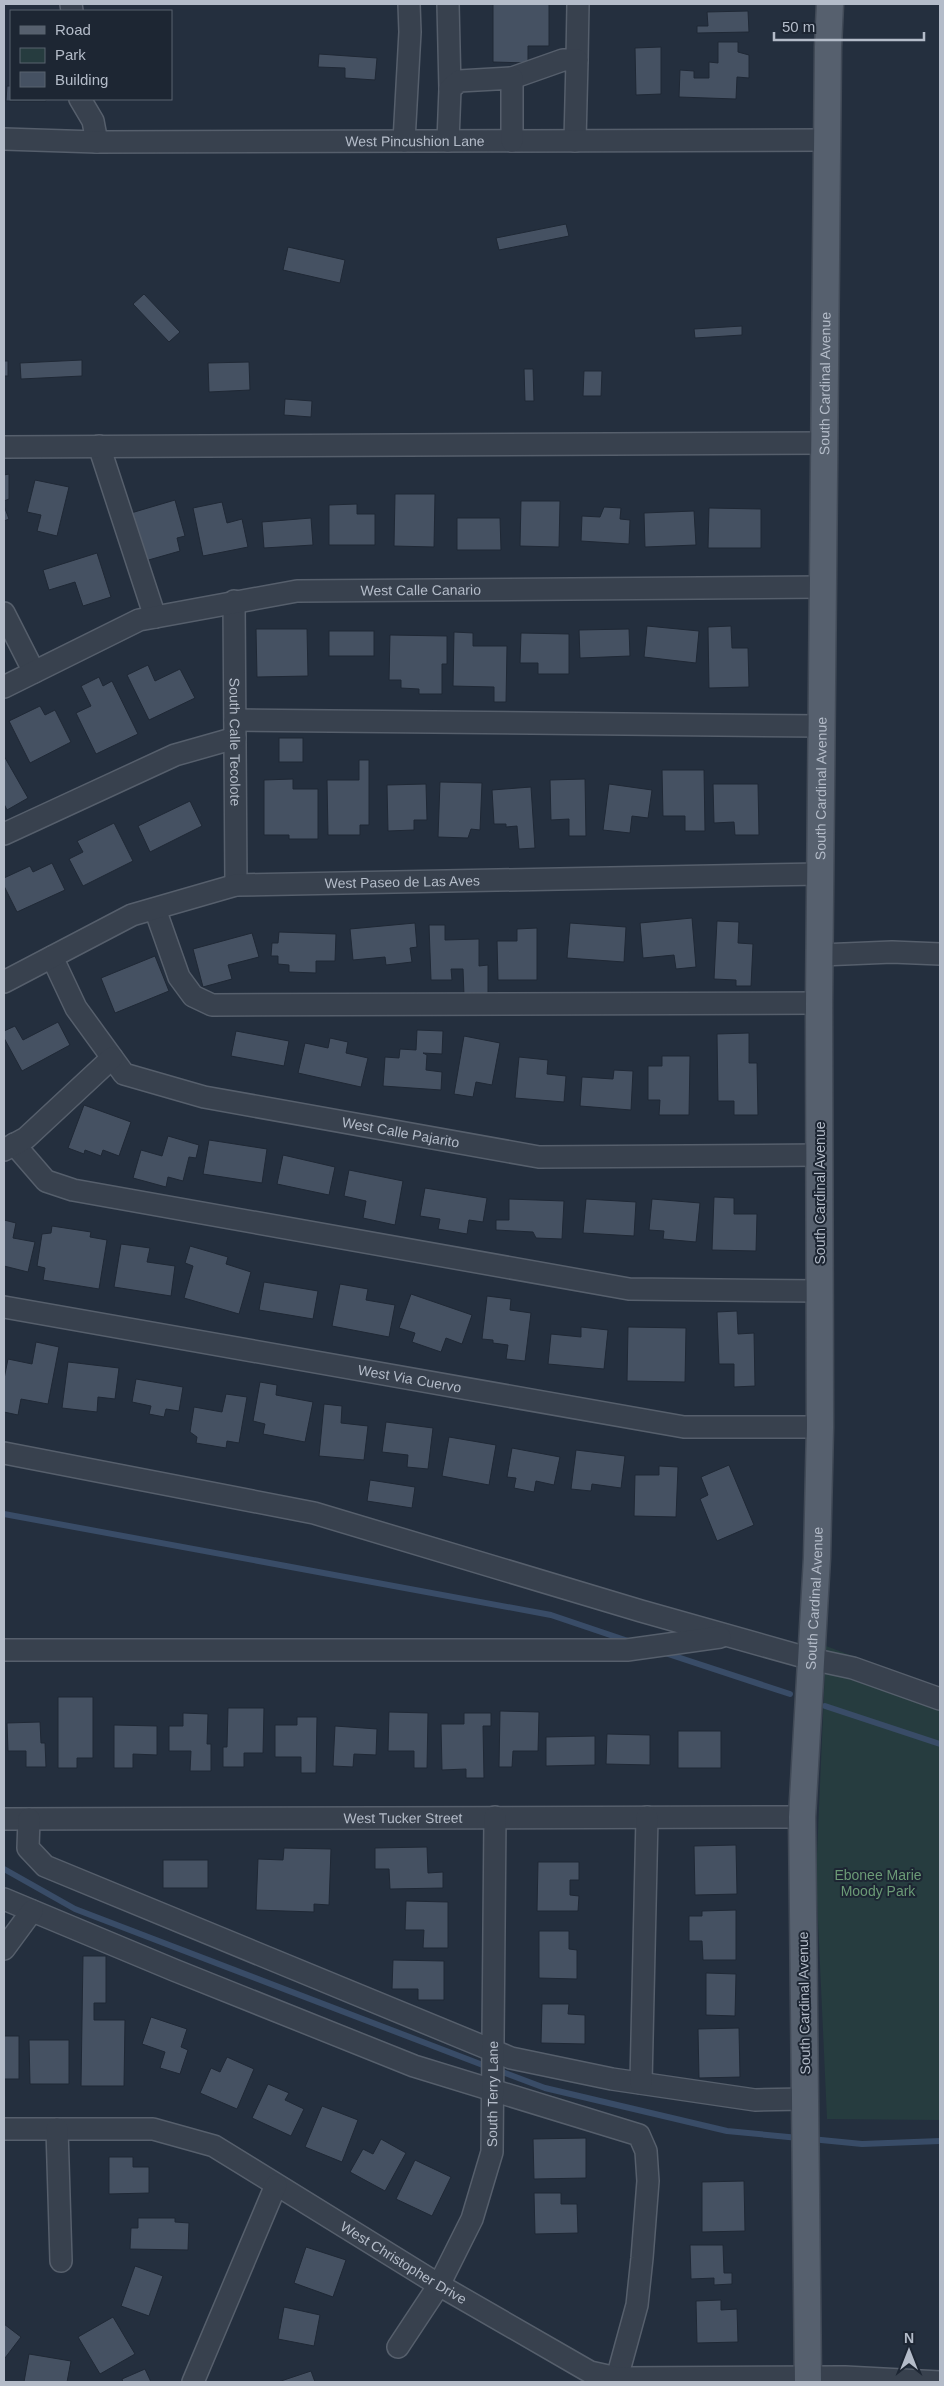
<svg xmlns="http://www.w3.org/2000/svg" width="944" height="2386" font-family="Helvetica,sans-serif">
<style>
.green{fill:#263c3f}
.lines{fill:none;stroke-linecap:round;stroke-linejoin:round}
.stream{stroke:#394c67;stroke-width:6}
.building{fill:#455162;stroke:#1f2835}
.minor-casing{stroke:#565f6c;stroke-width:24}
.major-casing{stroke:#414a57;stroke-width:29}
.minor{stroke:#38414e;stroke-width:21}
.major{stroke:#56606e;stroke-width:26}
.labels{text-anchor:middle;stroke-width:4;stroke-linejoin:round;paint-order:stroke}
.street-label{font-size:14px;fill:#b4bcc9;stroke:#1d2633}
.park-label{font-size:14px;fill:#6b9a76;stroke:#1d2633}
</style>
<rect width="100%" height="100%" fill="#242f3e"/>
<polygon class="green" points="826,1646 940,1689 940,2120 827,2119 816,1877"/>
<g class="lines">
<g class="stream">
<polyline points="4,1514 551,1615 631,1642"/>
<polyline points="662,1652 790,1694"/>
<polyline points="825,1706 940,1744"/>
<polyline points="4,1869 75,1909 488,2067"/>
<polyline points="497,2070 545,2088 727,2131 799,2138"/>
<polyline points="811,2139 862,2144 940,2141"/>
</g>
</g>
<g class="building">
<polygon points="493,4 549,4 549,46 528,46 528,63 493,62"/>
<polygon points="748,11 749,32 697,33 697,26 708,26 707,12"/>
<polygon points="718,42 738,42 738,52 749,55 749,78 737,77 736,99 679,97 680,70 694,71 694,78 709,78 709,62 718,63"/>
<polygon points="661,47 661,94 636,95 635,48"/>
<polygon points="319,54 377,58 375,80 345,78 345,68 318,67"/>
<polygon points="7,86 11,86 11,99 46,99 46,101 6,101"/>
<polygon points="566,224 569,236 499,250 496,238"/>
<polygon points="288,247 345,260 340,283 283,270"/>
<polygon points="144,294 180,332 169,342 133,304"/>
<polygon points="742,326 742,335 695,338 694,329"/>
<polygon points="82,360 82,376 21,379 20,363"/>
<rect x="4" y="361" width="4" height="15"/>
<polygon points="249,362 250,390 209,392 208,363"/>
<polygon points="524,369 533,369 534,401 525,401"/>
<polygon points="584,371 602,371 601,396 583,396"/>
<polygon points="285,399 312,401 311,417 284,415"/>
<polygon points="9,474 9,499 4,501 4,475"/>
<polygon points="35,480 69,487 57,536 37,531 41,515 27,512"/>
<polygon points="395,494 435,494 434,547 394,546"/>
<polygon points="175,500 185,536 177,538 180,551 145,561 131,513"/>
<polygon points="521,501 560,501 559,547 520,546"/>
<polygon points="222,502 227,523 242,519 248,547 203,556 193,508"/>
<polygon points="357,504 357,514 375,514 375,545 329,545 329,505"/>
<polygon points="4,506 9,519 4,521"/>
<polygon points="604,507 621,508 620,519 630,520 629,544 581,541 582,516 600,517"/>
<polygon points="709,508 761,509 761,548 708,548"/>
<polygon points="694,511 696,545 645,547 644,513"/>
<polygon points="311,518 313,545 264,548 262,522"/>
<polygon points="457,518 500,518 501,550 457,550"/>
<polygon points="97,553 111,597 83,606 75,582 49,590 43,570"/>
<polygon points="647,626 699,631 696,663 644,657"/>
<polygon points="731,626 732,648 748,648 749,687 709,688 708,627"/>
<polygon points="256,629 307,629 308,676 257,677"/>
<polygon points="629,629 630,656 580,658 579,630"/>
<rect x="329" y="631" width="45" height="25"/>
<polygon points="454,632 473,633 473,646 507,646 506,702 494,702 494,687 453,686"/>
<polygon points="521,633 569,634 569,674 538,674 538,663 520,663"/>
<polygon points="390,635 447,636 447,664 442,664 442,694 419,694 419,689 401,688 401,680 389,680"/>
<polygon points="148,665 155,681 180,669 195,698 149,720 127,675"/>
<polygon points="99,677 103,686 112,681 138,734 96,754 76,713 91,706 81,686"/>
<polygon points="40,706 45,715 55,710 71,742 30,763 9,721"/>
<rect x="279" y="738" width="24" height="24"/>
<polygon points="4,756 28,798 7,810 4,804"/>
<polygon points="359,760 369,760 369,825 360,825 360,835 328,835 327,780 359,780"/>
<polygon points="662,770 704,770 705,831 685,831 685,816 663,816"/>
<polygon points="293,779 293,789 318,789 318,839 289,839 289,835 264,835 264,780"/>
<polygon points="585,779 586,836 569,836 569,819 551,820 550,780"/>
<polygon points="440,782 482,783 480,830 471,829 468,838 438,837"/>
<polygon points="426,784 427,820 414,820 414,830 388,831 387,785"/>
<polygon points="609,784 652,790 648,818 632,816 630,833 603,830"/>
<polygon points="713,784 758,784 759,835 735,835 734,822 714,823"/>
<polygon points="531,787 535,848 519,849 517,826 506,827 506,824 494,824 492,790"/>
<polygon points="190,801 202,826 150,852 138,826"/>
<polygon points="114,823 133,861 83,886 69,859 83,852 77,841"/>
<polygon points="52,863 65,890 17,912 4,886 4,878 30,866 33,872"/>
<polygon points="692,918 696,967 676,969 674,955 643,958 640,923"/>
<polygon points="717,921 739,922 738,943 753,944 751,986 736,986 736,980 714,979"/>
<polygon points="415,923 417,947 410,948 412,962 386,965 385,957 353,960 350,929"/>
<polygon points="570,923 626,927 624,962 567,958"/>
<polygon points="429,925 445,925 445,940 479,939 479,966 488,965 488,994 464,995 463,969 451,969 452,980 431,980"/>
<polygon points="537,928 537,980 498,980 497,941 517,941 517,929"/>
<polygon points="279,932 336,934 335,961 316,961 316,973 289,972 289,965 278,964 278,956 271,956 272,943 278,943"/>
<polygon points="252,933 259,957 228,965 232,979 203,987 193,949"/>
<polygon points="155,956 169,991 115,1013 101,978"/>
<polygon points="58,1022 70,1045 22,1071 4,1038 4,1031 15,1026 23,1040"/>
<polygon points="417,1030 443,1031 442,1054 423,1053 427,1055 426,1070 442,1072 441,1090 383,1086 385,1057 399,1058 400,1049 416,1050"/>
<polygon points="236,1031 289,1041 284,1066 231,1056"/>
<polygon points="749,1033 749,1063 757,1063 758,1115 734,1115 734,1101 718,1101 717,1034"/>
<polygon points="464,1036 500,1043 492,1085 476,1082 473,1097 454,1094"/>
<polygon points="330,1038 348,1042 346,1053 368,1058 361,1087 298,1073 305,1043 328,1048"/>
<polygon points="662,1056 690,1056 689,1115 659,1115 660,1100 648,1100 648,1066 662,1066"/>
<polygon points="519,1057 548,1060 547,1074 566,1076 564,1102 515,1098"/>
<polygon points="614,1070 633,1071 631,1110 580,1106 582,1077 613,1079"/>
<polygon points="84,1105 131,1122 119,1156 103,1150 101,1156 85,1150 84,1154 68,1148"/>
<polygon points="168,1136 199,1145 196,1158 189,1157 183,1181 168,1177 166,1187 133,1178 141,1150 162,1156"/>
<polygon points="209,1140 267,1149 262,1183 203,1174"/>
<polygon points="283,1155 335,1167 329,1195 277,1184"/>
<polygon points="349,1170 403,1181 395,1225 363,1218 366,1201 344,1196"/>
<polygon points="425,1188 487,1198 483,1222 469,1220 467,1234 438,1229 440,1219 420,1216"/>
<polygon points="714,1197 734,1198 734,1214 757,1214 756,1251 712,1250"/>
<polygon points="509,1199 564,1201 562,1239 536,1238 533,1232 496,1230 496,1220 509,1220"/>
<polygon points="586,1199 636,1202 634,1236 583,1233"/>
<polygon points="652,1199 700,1203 696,1242 663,1239 664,1231 649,1230"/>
<polygon points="4,1220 16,1223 13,1238 35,1242 28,1272 4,1266"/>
<polygon points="52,1226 91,1232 90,1237 107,1240 99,1289 43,1280 45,1268 37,1266 42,1234 51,1233"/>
<polygon points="121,1244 150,1248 147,1262 175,1266 171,1296 114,1287"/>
<polygon points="190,1246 228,1257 226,1264 251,1272 239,1314 184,1298 193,1266 185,1263"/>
<polygon points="264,1282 318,1291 313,1319 259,1310"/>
<polygon points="340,1284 368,1289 366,1300 395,1305 389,1337 332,1326"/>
<polygon points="411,1294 472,1315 462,1344 446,1338 441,1352 412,1342 415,1333 399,1328"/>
<polygon points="487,1296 511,1299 510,1310 531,1313 525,1361 506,1359 508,1345 493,1343 493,1340 482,1339"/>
<polygon points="737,1311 738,1334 754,1333 755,1386 734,1387 734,1364 719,1364 717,1312"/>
<polygon points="581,1327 608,1330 604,1369 548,1364 551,1334 581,1337"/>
<polygon points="628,1327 686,1328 685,1382 627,1381"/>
<polygon points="36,1342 59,1347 48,1404 21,1399 18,1415 4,1412 4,1379 8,1359 32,1364"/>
<polygon points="68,1362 119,1368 115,1399 98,1397 97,1412 62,1408"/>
<polygon points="136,1379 183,1387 179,1411 166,1409 164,1417 149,1414 151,1406 132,1402"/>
<polygon points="260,1382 277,1385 276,1395 313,1402 305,1442 263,1434 265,1424 253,1421"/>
<polygon points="226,1394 247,1397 239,1443 227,1441 226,1448 196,1443 197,1437 190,1432 194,1407 222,1412"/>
<polygon points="324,1404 342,1406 341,1423 368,1426 364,1460 319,1456"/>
<polygon points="386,1422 433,1428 428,1469 407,1467 408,1455 382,1452"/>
<polygon points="449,1437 496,1445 489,1485 442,1476"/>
<polygon points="512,1448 560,1457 554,1485 536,1481 534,1492 514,1488 516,1478 507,1477"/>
<polygon points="576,1450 625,1456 621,1488 592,1484 591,1491 571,1489"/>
<polygon points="729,1465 754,1525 717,1541 700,1499 708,1495 701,1477"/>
<polygon points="659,1466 678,1467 676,1517 634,1516 635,1475 659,1475"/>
<polygon points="370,1480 415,1487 412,1508 367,1501"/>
<polygon points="58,1697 93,1697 93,1758 77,1758 77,1768 58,1768"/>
<polygon points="228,1708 264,1708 263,1753 244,1753 244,1767 223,1767 223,1747 227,1747"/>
<polygon points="500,1711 539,1712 538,1751 513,1751 512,1767 499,1767"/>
<polygon points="389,1712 428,1713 427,1768 414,1768 414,1751 388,1751"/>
<polygon points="183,1713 208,1714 207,1744 211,1744 211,1771 190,1771 191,1751 169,1751 169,1726 183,1726"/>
<polygon points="464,1713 491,1713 491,1726 483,1726 484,1778 466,1778 466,1769 442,1770 441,1724 464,1724"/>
<polygon points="297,1717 317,1717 316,1773 301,1773 301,1757 275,1757 275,1725 297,1725"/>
<polygon points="40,1722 41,1743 45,1743 46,1767 26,1767 26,1751 8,1751 7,1723"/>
<polygon points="114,1725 157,1726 157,1755 133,1754 133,1768 114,1768"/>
<polygon points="335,1726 377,1729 376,1755 354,1754 353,1767 333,1766"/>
<rect x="678" y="1731" width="43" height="37"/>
<polygon points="607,1734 650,1735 650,1765 606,1764"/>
<polygon points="595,1736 595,1765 546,1766 546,1737"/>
<polygon points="736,1845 737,1894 695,1895 694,1846"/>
<polygon points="427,1847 428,1873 443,1872 443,1888 390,1889 389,1869 375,1869 375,1848"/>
<polygon points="284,1848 331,1849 329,1905 314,1904 314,1912 256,1910 258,1859 283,1860"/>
<rect x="163" y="1860" width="45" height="28"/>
<polygon points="538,1862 579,1862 579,1880 570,1880 570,1895 579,1896 578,1911 537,1911"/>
<polygon points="406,1901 448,1902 448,1948 423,1948 424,1930 405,1930"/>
<polygon points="736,1910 736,1960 703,1960 702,1941 689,1941 689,1916 702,1916 702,1911"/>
<polygon points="539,1931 569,1931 569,1949 577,1950 577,1979 539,1978"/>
<polygon points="83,1956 106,1956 106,2003 94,2003 94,2020 125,2020 124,2086 81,2086"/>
<polygon points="393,1960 444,1961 444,2000 418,2000 418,1989 392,1989"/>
<polygon points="706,1973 736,1974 735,2016 706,2015"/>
<polygon points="542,2004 569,2004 568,2014 585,2015 585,2044 541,2043"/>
<polygon points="151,2017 187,2029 181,2047 188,2050 180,2074 160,2068 165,2052 142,2044"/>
<polygon points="739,2028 740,2077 699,2078 698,2029"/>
<rect x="4" y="2036" width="15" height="43"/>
<polygon points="29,2040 69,2040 69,2084 30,2084"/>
<polygon points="227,2057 254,2069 237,2109 200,2093 211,2068 220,2072"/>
<polygon points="268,2084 289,2093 285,2100 304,2109 291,2136 252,2118"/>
<polygon points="322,2106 358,2120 342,2162 305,2147"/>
<polygon points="586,2138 586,2178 534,2179 533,2139"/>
<polygon points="381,2139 406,2153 385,2191 350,2172 363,2149 373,2154"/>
<polygon points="109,2157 133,2157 133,2167 149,2167 149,2193 109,2194"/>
<polygon points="415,2160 451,2177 432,2216 396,2199"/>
<polygon points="744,2181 745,2231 702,2232 702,2182"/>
<polygon points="534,2193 561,2193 561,2204 577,2204 578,2233 535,2234"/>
<polygon points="138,2218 175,2218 175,2222 189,2223 188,2250 130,2249 131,2228 138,2228"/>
<polygon points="690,2245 723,2245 724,2273 732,2273 732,2284 714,2285 714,2278 691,2279"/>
<polygon points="306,2247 346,2260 333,2297 294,2283"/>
<polygon points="135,2266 163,2276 149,2316 121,2306"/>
<polygon points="721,2300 721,2310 737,2309 738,2342 697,2343 696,2301"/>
<polygon points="284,2307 320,2315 314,2346 278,2339"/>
<polygon points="113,2317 135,2354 100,2374 78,2337"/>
<polygon points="4,2324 21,2337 5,2358 4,2357"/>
<polygon points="29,2354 71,2361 67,2382 24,2382"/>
<polygon points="145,2369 151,2382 123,2382 122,2379"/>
<polygon points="311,2371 315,2382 278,2382"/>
</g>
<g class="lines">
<defs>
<g id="minor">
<polyline points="71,4 72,11"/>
<polyline points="448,4 450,89"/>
<polyline points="577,60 578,4"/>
<polyline points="512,78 563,60 577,60 575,141"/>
<polyline points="80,99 93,121 97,142"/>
<path id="s1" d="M4 139 97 142 828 140"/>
<polyline points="404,141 410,32 409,4"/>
<polyline points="448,141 450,89 459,81 512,78 512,141"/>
<polyline points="99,446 155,617"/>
<polyline points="4,447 824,443"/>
<path id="s2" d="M234 601 236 885"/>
<polyline points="4,613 34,672"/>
<path id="s3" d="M4 687 139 620 297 591 822 587"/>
<polyline points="235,720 821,726"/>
<polyline points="4,834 175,755 235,738"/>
<polyline points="155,909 179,977 193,996 212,1005 819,1003"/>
<polyline points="821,955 892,952 940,954"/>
<path id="s4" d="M52 957 76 1008 124 1074 204 1097 539 1157 820 1155"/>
<path id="s5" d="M4 982 132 915 236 885 821 874"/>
<polyline points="14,1144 46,1181 73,1190 629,1289 820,1291"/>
<polyline points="4,1150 26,1138 112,1058"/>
<path id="s6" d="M4 1307 684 1427H820"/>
<polyline points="4,1453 314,1513 641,1611 811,1659 853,1668 940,1699"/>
<polyline points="4,1650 627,1650 720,1637"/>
<path id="s7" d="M4 1819 802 1817"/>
<polyline points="29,1819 28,1848 45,1866 511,2058 612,2079 755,2100 805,2099"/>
<polyline points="4,1899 174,1970 414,2066 639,2135 646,2151 648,2181 642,2258 637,2305 617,2378"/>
<polyline points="4,1949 32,1911"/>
<polyline points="641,2083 647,1817"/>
<path id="s8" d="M4 2129H153L214 2146 439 2285 590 2372 617 2378 845 2377 940 2382"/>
<polyline points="57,2129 61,2261"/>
<path id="s9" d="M398 2347 439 2285 472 2219 492 2152 495 1817"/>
<polyline points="193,2382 276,2185"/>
</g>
<g id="major">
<path id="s10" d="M808 2382 802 1817 817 1558 820 1427 819 1003 828 47 830 4"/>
</g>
</defs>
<use href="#minor" class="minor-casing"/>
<use href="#major" class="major-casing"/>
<use href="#minor" class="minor"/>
<use href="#major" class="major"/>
</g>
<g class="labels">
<g class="street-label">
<text dy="5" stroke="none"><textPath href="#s1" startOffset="411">West Pincushion Lane</textPath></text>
<text dy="5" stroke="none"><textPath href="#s10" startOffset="1999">South Cardinal Avenue</textPath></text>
<text dy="5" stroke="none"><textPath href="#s3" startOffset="435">West Calle Canario</textPath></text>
<text dy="5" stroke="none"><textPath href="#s2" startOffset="141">South Calle Tecolote</textPath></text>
<text dy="5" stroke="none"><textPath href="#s10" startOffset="1594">South Cardinal Avenue</textPath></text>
<text dy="5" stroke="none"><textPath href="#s5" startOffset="419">West Paseo de Las Aves</textPath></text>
<text dy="5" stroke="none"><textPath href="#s4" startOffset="421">West Calle Pajarito</textPath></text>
<text transform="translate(820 1193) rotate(-90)" y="5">South Cardinal Avenue</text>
<text dy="5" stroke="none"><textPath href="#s6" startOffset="412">West Via Cuervo</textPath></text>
<text dy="5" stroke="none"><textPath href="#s10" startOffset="784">South Cardinal Avenue</textPath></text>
<text dy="5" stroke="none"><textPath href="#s7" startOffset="399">West Tucker Street</textPath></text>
<text transform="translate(804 2003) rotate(-91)" y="5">South Cardinal Avenue</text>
<text dy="5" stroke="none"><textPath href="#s9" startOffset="276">South Terry Lane</textPath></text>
<text dy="5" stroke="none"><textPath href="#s8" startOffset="435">West Christopher Drive</textPath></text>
</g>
<g class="park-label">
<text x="878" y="1880">Ebonee Marie<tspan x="878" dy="16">Moody Park</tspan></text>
</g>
</g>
<rect width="944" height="2386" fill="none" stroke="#b4bcc9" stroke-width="10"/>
<rect x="10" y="10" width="162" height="90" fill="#1d2633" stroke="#59626f"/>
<rect x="20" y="26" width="25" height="8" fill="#56606e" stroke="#59626f"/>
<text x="55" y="35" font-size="15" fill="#b4bcc9">Road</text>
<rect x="20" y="48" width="25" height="15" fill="#263c3f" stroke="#59626f"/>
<text x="55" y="60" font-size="15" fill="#b4bcc9">Park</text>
<rect x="20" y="72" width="25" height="15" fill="#455162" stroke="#59626f"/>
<text x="55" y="85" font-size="15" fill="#b4bcc9">Building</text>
<g transform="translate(909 2351)" stroke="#1d2633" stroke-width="4" paint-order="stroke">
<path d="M0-4L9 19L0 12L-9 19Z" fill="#b4bcc9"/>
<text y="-8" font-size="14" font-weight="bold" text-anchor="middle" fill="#b4bcc9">N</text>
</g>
<path d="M774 32v8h150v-8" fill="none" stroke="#b4bcc9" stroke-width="2.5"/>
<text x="782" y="32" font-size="15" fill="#b4bcc9" stroke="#1d2633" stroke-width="4" paint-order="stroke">50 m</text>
</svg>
